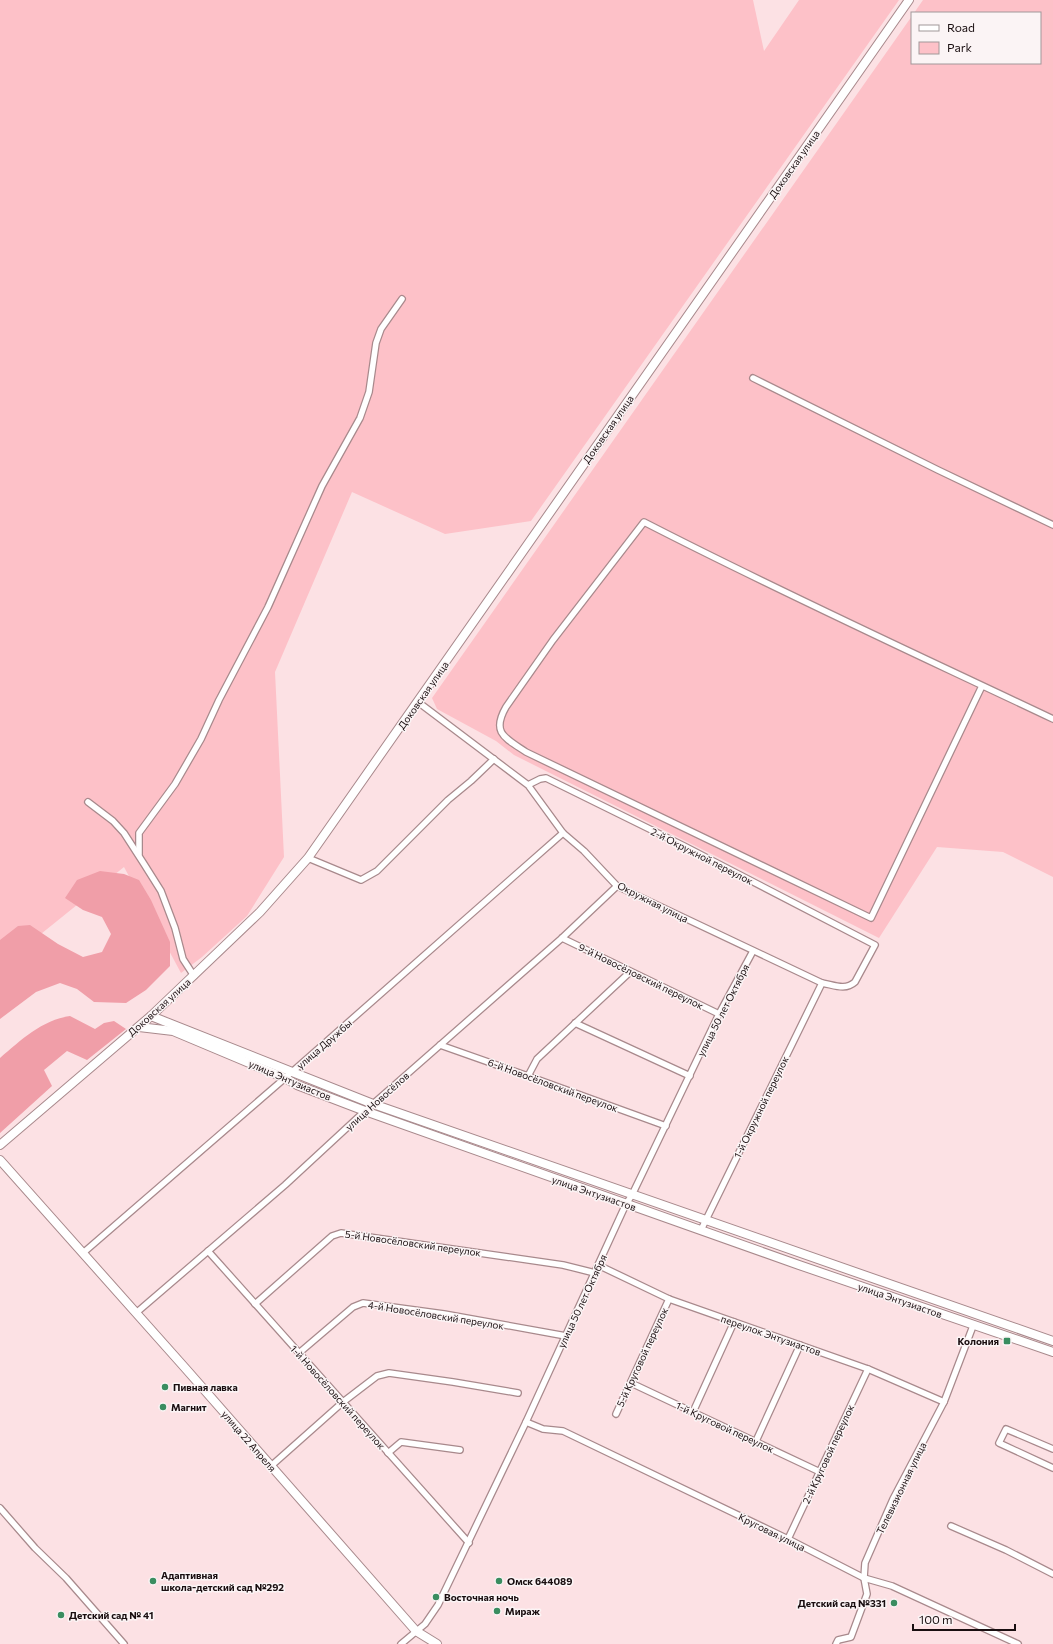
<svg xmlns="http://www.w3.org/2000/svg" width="1053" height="1644" font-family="Commissioner,sans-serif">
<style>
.green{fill:#fdc1c8}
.forest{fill:#f09ea8}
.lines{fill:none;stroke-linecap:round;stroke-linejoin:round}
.street-casing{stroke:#a8898c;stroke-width:8}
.secondary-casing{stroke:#a8898c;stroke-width:10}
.street{stroke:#fff;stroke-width:5.5}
.secondary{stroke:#fff;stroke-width:8}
.poi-dot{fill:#3a8d60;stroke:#fbf4f5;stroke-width:1.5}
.labels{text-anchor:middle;stroke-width:3;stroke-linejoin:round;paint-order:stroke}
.street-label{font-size:10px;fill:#190e10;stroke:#fbf4f5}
.poi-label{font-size:10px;font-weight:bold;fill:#190e10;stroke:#fbf4f5;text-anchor:start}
</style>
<rect width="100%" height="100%" fill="#fce1e4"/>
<g class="green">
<polygon points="0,0 753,0 764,51 799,0 899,0 531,521 445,534 352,492 275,672 284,857 247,916 202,957 181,973 124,867 0,967"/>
<polygon points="923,0 1053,0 1053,877 1003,852 937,847 879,938 514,755 496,741 437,709 432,698 912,16 912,63 1040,63 1040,13 914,13"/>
</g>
<g class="forest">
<polygon points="100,871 124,874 139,880 151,900 170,942 170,966 146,990 126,1003 94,1002 77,989 60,983 36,992 0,1019 0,940 18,926 30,925 58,944 83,957 102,952 111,934 102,917 83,910 65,898 77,880"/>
<path d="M70 1016 95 1029 104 1023 114 1021 126 1029 87 1060 67 1051 44 1070 52 1086 0 1133V1058C21 1040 42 1020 70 1016Z"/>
</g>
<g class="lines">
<defs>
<g id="street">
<polyline points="753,378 938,470 1053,525"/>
<path d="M982 686 871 918 526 752C505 738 491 733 506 707L553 640 644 522C778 591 916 654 1053 719"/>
<path d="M418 702 528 785 563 833 584 851 617 886 822 983C834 985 845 991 855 982L875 945 684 846 546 778 540 779 528 785"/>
<polyline points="88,802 113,821 124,833 144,864 161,891 175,928 183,959 194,976"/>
<polyline points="139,854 139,833 175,784 201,739 219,700 268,607 322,486 360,418 369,392 376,343 381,329 402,299"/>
<polyline points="308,858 361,880 377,871 448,800 471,781 494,759"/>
<polyline points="562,938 719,1014"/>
<polyline points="575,1023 690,1076"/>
<polyline points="440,1045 528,1076 666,1126"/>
<polyline points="528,1076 537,1059 630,972"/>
<polyline points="701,1230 822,983"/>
<polyline points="208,1251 469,1543"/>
<polyline points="83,1253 292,1072 563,833"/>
<polyline points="598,1265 669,1299 868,1369 944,1402"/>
<polyline points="255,1304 332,1236 341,1233 563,1265 595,1273"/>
<polyline points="136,1313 285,1185 365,1111 562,938 617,886"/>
<polyline points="299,1353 353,1307 363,1303 444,1314 566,1336"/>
<polyline points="631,1383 820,1472"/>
<polyline points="693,1412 734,1322"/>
<polyline points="616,1414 669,1299"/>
<polyline points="526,1422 543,1429 563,1431 788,1539 864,1578 892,1586 1018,1644"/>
<polyline points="756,1441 800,1345"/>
<polyline points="1053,1449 1006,1429 999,1443 1053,1468"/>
<polyline points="388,1453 401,1442 460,1450"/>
<polyline points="271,1466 343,1402 377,1376 389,1373 453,1382 518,1393"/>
<polyline points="0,1508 35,1548 66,1578 124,1644"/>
<polyline points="951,1526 1006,1550 1053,1574"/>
<polyline points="788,1539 868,1369"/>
<polyline points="401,1644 425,1624 438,1605 526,1422 626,1204 632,1195 719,1014 753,951"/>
<polyline points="836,1644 838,1640 851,1637 867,1594 864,1578 865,1563 893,1499 944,1402 973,1326"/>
</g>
<g id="secondary">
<polyline points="151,1016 373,1104 1053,1341"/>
<polyline points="139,1027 173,1031 285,1078 297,1085 365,1111 799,1265 1053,1352"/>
<polyline points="0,1145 151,1016 260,912 308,858 909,0"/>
<polyline points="0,1160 186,1369 416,1631 437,1644"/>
</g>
</defs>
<use href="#street" class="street-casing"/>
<use href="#secondary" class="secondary-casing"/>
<use href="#street" class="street"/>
<use href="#secondary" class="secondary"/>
</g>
<g class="poi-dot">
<rect x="1003" y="1337" width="8" height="8" rx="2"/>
<circle cx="165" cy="1387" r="4"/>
<circle cx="163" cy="1407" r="4"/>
<circle cx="153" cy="1581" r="4"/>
<circle cx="499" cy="1581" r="4"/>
<circle cx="436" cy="1597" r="4"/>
<circle cx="894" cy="1603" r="4"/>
<circle cx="497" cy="1611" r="4"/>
<circle cx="61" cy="1615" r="4"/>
</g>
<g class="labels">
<g class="street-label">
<text transform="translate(794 164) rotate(-55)" y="4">Доковская улица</text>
<text transform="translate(608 429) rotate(-55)" y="4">Доковская улица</text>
<text transform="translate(423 695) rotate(-55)" y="4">Доковская улица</text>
<text transform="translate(702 856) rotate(27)" y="4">2-й Окружной переулок</text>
<text transform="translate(653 902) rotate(27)" y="4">Окружная улица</text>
<text transform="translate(641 976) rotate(26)" y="4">9-й Новосёловский переулок</text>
<text transform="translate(159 1007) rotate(-42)" y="4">Доковская улица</text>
<text transform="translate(723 1010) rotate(-63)" y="4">улица 50 лет Октября</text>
<text transform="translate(324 1044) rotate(-41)" y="4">улица Дружбы</text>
<text transform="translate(290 1080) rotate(23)" y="4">улица Энтузиастов</text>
<text transform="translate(553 1085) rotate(20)" y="4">6-й Новосёловский переулок</text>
<text transform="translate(377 1101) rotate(-42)" y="4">улица Новосёлов</text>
<text transform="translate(761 1107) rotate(-64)" y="4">1-й Окружной переулок</text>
<text transform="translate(594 1193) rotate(19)" y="4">улица Энтузиастов</text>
<text transform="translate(413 1243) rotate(8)" y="4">5-й Новосёловский переулок</text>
<text transform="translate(900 1300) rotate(19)" y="4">улица Энтузиастов</text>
<text transform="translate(582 1301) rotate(-65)" y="4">улица 50 лет Октября</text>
<text transform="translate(436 1315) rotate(9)" y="4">4-й Новосёловский переулок</text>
<text transform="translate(771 1335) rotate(19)" y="4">переулок Энтузиастов</text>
<text transform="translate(642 1357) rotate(-65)" y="4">5-й Круговой переулок</text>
<text transform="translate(338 1397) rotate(48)" y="4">1-й Новосёловский переулок</text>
<text transform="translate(725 1427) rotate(25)" y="4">1-й Круговой переулок</text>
<text transform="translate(249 1441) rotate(49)" y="4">улица 22 Апреля</text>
<text transform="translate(828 1454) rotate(-65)" y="4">2-й Круговой переулок</text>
<text transform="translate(901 1488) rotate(-64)" y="4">Телевизионная улица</text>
<text transform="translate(772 1532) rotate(26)" y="4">Круговая улица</text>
</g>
<g class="poi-label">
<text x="999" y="1345" text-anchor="end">Колония</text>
<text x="173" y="1391">Пивная лавка</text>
<text x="171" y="1411">Магнит</text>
<text x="161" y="1579">Адаптивная<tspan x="161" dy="12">школа-детский сад №292</tspan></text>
<text x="507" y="1585">Омск 644089</text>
<text x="444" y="1601">Восточная ночь</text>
<text x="886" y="1607" text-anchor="end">Детский сад №331</text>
<text x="505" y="1615">Мираж</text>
<text x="69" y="1619">Детский сад № 41</text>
</g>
</g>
<rect x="911" y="12" width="130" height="52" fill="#fbf4f5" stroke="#a19899"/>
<rect x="919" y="25" width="20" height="6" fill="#ffffff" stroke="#a19899"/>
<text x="947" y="32" font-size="12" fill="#190e10">Road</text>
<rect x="919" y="42" width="20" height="12" fill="#fdc1c8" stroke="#a19899"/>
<text x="947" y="52" font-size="12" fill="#190e10">Park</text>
<path d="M913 1624v6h102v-6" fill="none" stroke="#190e10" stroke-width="2"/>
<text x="919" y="1624" font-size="12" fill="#190e10" stroke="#fbf4f5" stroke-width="3" paint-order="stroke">100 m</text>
</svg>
